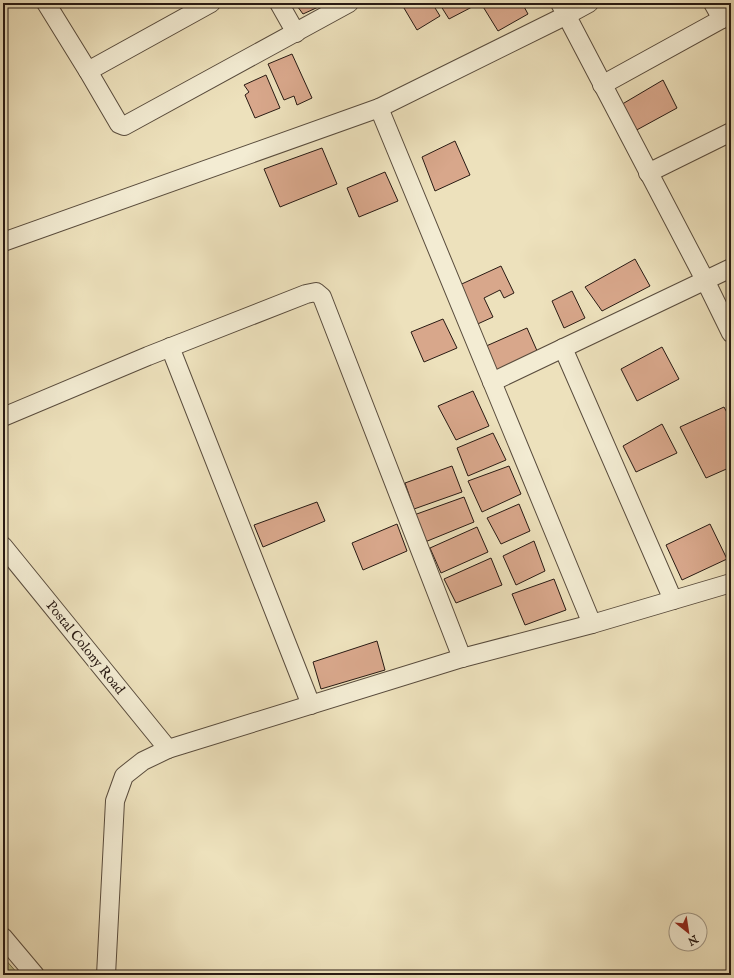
<svg xmlns="http://www.w3.org/2000/svg" width="734" height="978" font-family="'IM FELL English',serif">
<style>
.green{fill:#c0c08b;stroke:#746d4f}
.building{fill:#d8a78b;stroke:#281a13}
.lines{fill:none;stroke-linecap:round;stroke-linejoin:round}
.minor-casing{stroke:#594c3d;stroke-width:20}
.minor{stroke:#f3ecd3;stroke-width:18}
.labels{text-anchor:middle;stroke-width:3;stroke-linejoin:round;paint-order:stroke}
.street-label{font-size:14px;fill:#281a13;stroke:#f3ecd3}
</style>
<rect width="100%" height="100%" fill="#ede1bc"/>
<filter id="stains"><feTurbulence type="fractalNoise" baseFrequency=".005" numOctaves="4"/><feColorMatrix values="0 0 0 0 .2 0 0 0 0 .09 0 0 0 0 .02 0 0 0 .5 -.17"/></filter>
<radialGradient id="worn" r=".72"><stop offset=".6" stop-color="#630" stop-opacity="0"/><stop offset="1" stop-color="#630" stop-opacity=".3"/></radialGradient>
<polygon class="green" points="3,957 19,975 3,975"/>
<g class="building">
<polygon points="295,3 327,3 303,14"/>
<polygon points="401,3 432,3 440,16 417,30"/>
<polygon points="439,3 470,3 472,7 449,19"/>
<polygon points="486,3 522,3 528,14 498,31 482,5"/>
<polygon points="292,54 312,98 297,105 294,96 284,100 268,64"/>
<polygon points="266,75 280,108 255,118 245,95 249,92 244,85"/>
<polygon points="663,80 677,108 633,132 619,106"/>
<polygon points="455,141 470,175 435,191 422,157"/>
<polygon points="322,148 337,184 280,207 264,169"/>
<polygon points="385,172 398,201 359,217 347,188"/>
<polygon points="635,259 650,286 602,311 585,287"/>
<polygon points="501,266 514,293 504,298 500,290 484,298 493,317 471,327 453,288"/>
<polygon points="572,291 585,318 564,328 552,301"/>
<polygon points="443,319 457,348 424,362 411,332"/>
<polygon points="527,328 538,353 496,372 484,347"/>
<polygon points="662,347 679,379 637,401 621,369"/>
<polygon points="473,391 489,426 456,440 438,406"/>
<polygon points="724,407 731,420 731,467 706,478 680,427"/>
<polygon points="662,424 677,453 636,472 623,446"/>
<polygon points="493,433 506,460 468,476 457,448"/>
<polygon points="452,466 462,492 414,509 405,483"/>
<polygon points="509,466 521,494 482,512 468,481"/>
<polygon points="464,497 474,522 425,542 414,515"/>
<polygon points="317,502 325,521 263,547 254,525"/>
<polygon points="519,504 530,531 501,544 487,518"/>
<polygon points="731,519 731,530 727,521"/>
<polygon points="397,524 407,551 363,570 352,543"/>
<polygon points="710,524 727,559 682,580 666,545"/>
<polygon points="477,527 488,552 441,573 430,548"/>
<polygon points="534,541 545,571 516,585 503,556"/>
<polygon points="491,558 502,585 456,603 444,579"/>
<polygon points="554,579 566,610 525,625 512,594"/>
<polygon points="377,641 385,670 321,689 313,662"/>
</g>
<g class="lines">
<defs>
<g id="minor">
<polyline points="46,3 88,71 119,124 124,126 349,3"/>
<polyline points="279,3 296,33"/>
<polyline points="560,3 705,280 731,333"/>
<polyline points="713,3 722,19"/>
<polyline points="88,71 211,3"/>
<polyline points="602,85 731,14"/>
<polyline points="379,108 592,624"/>
<polyline points="648,173 731,132"/>
<polyline points="3,242 379,108 567,15 589,3"/>
<polyline points="170,347 311,705"/>
<polyline points="563,348 673,600"/>
<polyline points="492,382 731,268"/>
<polyline points="3,417 148,356 306,294 316,292 322,297 462,658"/>
<polyline points="3,546 168,749"/>
<polyline points="3,937 35,975"/>
<polyline points="106,975 115,801 124,776 143,761 168,749 462,658 592,624 731,583"/>
</g>
</defs>
<use href="#minor" class="minor-casing"/>
<use href="#minor" class="minor"/>
</g>
<g class="labels">
<g class="street-label">
<text transform="translate(86 647) rotate(51)" y="5">Postal Colony Road</text>
</g>
</g>
<rect width="734" height="978" fill="none" stroke="#ede1bc" stroke-width="16"/>
<rect x="4" y="4" width="726" height="970" fill="none" stroke="#281a13" stroke-width="2"/>
<rect x="8" y="8" width="718" height="962" fill="none" stroke="#281a13"/>
<g transform="translate(688 932) rotate(150)"><circle r="19" fill="#f3ecd3" stroke="#a29886"/>
<path d="M0-3L7 15L0 10L-7 15Z" fill="#8f2418"/>
<text y="-6" font-size="11" font-weight="bold" text-anchor="middle" fill="#281a13">N</text>
</g>
<rect width="100%" height="100%" filter="url(#stains)"/>
<rect width="100%" height="100%" fill="url(#worn)"/>
</svg>
